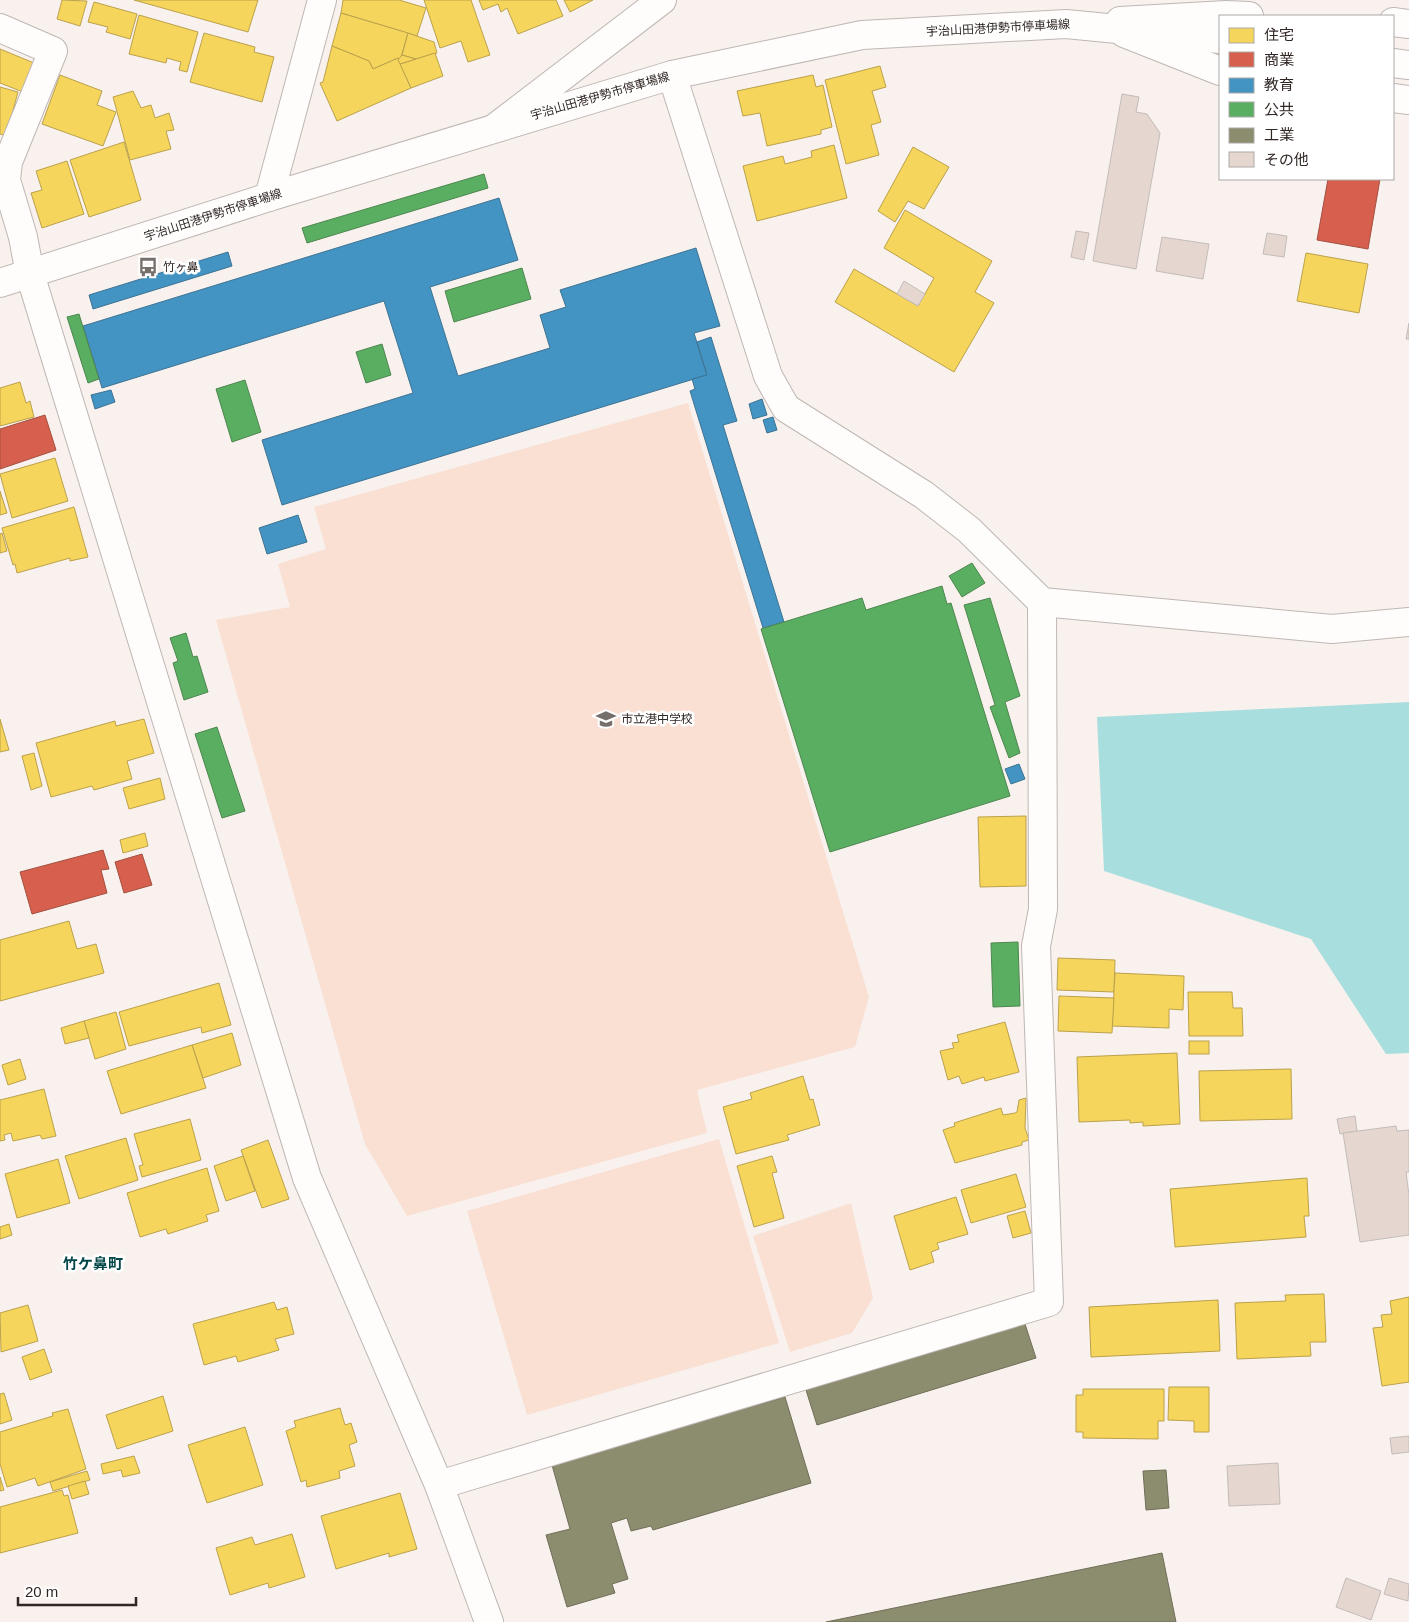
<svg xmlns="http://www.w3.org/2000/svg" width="1409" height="1622" font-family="Helvetica,'Noto Sans JP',sans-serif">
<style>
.green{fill:#fadfd3}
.water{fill:#a9dede}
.homes{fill:#f6d55c;stroke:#bba14b}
.shops{fill:#d6604d;stroke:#a44f41}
.schools{fill:#4393c3;stroke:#3d7393}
.public{fill:#5aae61;stroke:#4d864f}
.industry{fill:#8c8c6e;stroke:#706e58}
.building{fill:#e5d7d0;stroke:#c3bcb9}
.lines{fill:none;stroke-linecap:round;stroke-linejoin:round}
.minor-casing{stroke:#beb7b3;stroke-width:30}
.major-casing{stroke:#beb7b3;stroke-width:30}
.minor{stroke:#fefdfc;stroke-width:28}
.major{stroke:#fefdfc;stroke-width:28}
.labels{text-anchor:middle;stroke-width:5;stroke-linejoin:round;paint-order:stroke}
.street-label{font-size:12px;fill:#302724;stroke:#fff}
.poi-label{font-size:12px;fill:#302724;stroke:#fff;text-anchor:start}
.quarter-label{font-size:15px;font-weight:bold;fill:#034748;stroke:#fff}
</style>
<rect width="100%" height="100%" fill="#f9f1ee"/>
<g class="green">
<polygon points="688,403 869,997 855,1047 697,1090 707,1133 407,1216 365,1144 216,620 290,607 278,564 326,549 314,507"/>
<polygon points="719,1139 779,1343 527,1415 467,1211"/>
<polygon points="851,1203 873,1298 852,1333 790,1352 753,1236"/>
</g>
<polygon class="water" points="1409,702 1409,1053 1386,1054 1311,939 1104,871 1097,717"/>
<g class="homes">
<polygon points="62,0 87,1 80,26 57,19"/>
<polygon points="134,0 258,0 248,32"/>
<polygon points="343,0 399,0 426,8 417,36 341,13"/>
<polygon points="424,0 471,0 490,55 468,62 461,41 440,48"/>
<polygon points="479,0 556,0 563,16 518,34 507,8 501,12 498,4 483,10"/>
<polygon points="564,0 593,0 570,12"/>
<polygon points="94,2 137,14 130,39 106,32 108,27 88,22"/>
<polygon points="341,13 408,33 400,61 398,58 373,69 369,61 332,46"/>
<polygon points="139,15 198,32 187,72 179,70 181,62 167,58 166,63 129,54"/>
<polygon points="204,33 255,47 254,52 274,57 262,102 190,82"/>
<polygon points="408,33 434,42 437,53 416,59 402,55"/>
<polygon points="332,46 369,61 373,69 398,58 411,88 337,121 320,83 323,82"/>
<polygon points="0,49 34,63 23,92 0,83"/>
<polygon points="435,53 443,76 411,88 400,64"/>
<polygon points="402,55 416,59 400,64 398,60"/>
<polygon points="880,66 886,87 872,91 881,122 871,125 879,155 846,164 825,80"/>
<polygon points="60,75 102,91 97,105 116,112 103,146 42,124"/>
<polygon points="813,75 816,87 823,85 832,127 821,130 821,134 767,146 760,113 743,116 737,91"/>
<polygon points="0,87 18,92 6,136 0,134"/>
<polygon points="133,91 141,108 151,105 155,118 169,113 174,130 166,131 171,149 130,160 113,97"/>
<polygon points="124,142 141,200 89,217 70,160"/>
<polygon points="834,145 847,198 757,221 743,166 783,156 785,164 812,157 811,151"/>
<polygon points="913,147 949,167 924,209 908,201 895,222 878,211"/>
<polygon points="67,161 84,214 42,228 31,193 42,190 36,171"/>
<polygon points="905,210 992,261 975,292 994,303 954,372 835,302 854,269 918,306 934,278 884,248"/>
<polygon points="1306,253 1368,264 1359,313 1297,301"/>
<polygon points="20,382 26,403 30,401 34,417 0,426 0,388"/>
<polygon points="55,458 68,501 12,518 0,474"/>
<polygon points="0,491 7,513 0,515"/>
<polygon points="74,507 88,557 70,561 70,558 17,573 15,564 13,565 2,528"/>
<polygon points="2,533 7,551 0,553 0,534"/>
<polygon points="0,719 9,750 0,752"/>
<polygon points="144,719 154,753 127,761 132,779 94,790 92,786 51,797 36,743 115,721 116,726"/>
<polygon points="34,753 42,786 31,790 22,756"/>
<polygon points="160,778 165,799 129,809 123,788"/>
<polygon points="1026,816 1026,886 980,887 978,817"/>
<polygon points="145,833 148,846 123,853 120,840"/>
<polygon points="69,921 77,949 96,944 104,973 0,1001 0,940"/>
<polygon points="1058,958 1115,960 1114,992 1057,990"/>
<polygon points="1115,973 1184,976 1183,1010 1169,1009 1169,1028 1112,1026"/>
<polygon points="219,983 231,1025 202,1033 201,1027 129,1046 119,1012"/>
<polygon points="1188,992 1232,992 1233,1008 1242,1008 1243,1036 1189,1036"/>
<polygon points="1059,996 1114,998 1112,1033 1058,1031"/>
<polygon points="116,1012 126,1049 95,1059 84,1021"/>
<polygon points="84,1021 89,1038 65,1044 61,1028"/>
<polygon points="1005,1022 1019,1072 985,1081 984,1077 962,1084 959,1076 948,1080 940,1051 954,1048 952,1043 959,1042 957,1035"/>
<polygon points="232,1033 241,1065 203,1078 192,1045"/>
<rect x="1189" y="1041" width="20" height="13"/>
<polygon points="192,1045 206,1088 121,1114 107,1071"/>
<polygon points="1177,1053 1180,1124 1143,1126 1143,1122 1130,1123 1130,1120 1079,1122 1077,1057"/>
<polygon points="20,1059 26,1079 8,1085 2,1065"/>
<polygon points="1291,1069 1292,1119 1200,1121 1199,1071"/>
<polygon points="803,1076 810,1100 813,1099 820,1125 787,1135 789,1140 736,1154 723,1107 752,1099 750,1093"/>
<polygon points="44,1089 56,1136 42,1139 40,1135 13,1141 11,1133 4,1135 5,1140 0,1141 0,1100"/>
<polygon points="1026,1098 1025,1128 1029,1140 1022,1142 1022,1145 955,1163 943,1130 955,1126 954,1123 1001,1108 1003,1115 1015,1113 1017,1112 1019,1100"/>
<polygon points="190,1119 201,1160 142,1177 139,1166 143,1165 134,1134"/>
<polygon points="126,1138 138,1180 79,1199 65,1156"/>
<polygon points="268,1140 289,1199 262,1208 241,1150"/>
<polygon points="243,1156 255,1191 226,1201 214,1166"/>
<polygon points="772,1156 777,1172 772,1173 784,1218 754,1227 737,1166"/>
<polygon points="58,1159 70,1203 17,1218 5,1174"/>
<polygon points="207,1168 219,1211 206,1215 208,1221 168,1234 166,1229 140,1237 127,1193"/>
<polygon points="1016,1174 1026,1207 971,1223 961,1190"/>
<polygon points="1307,1178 1309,1216 1304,1216 1306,1237 1175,1247 1170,1189"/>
<polygon points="956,1197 968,1234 937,1243 939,1249 931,1252 934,1262 910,1270 894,1216"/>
<polygon points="1025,1211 1031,1233 1013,1238 1007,1216"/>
<polygon points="9,1224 12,1235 0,1239 0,1227"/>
<polygon points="1324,1294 1326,1342 1310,1342 1311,1356 1237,1359 1235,1303 1286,1301 1285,1295"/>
<polygon points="1409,1297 1409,1382 1382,1386 1373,1328 1383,1327 1381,1315 1392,1314 1390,1301"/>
<polygon points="1218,1300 1220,1351 1091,1357 1089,1307"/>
<polygon points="274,1302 277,1310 287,1307 294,1334 275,1339 279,1350 238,1362 236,1356 204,1365 193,1324"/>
<polygon points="28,1305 38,1341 1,1352 0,1313"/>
<polygon points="44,1349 52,1372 30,1380 22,1357"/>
<polygon points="1169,1387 1209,1387 1209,1432 1194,1432 1194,1421 1168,1420"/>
<polygon points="1083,1389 1164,1389 1164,1421 1158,1421 1158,1439 1083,1438 1083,1432 1076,1432 1076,1395 1083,1395"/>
<polygon points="4,1393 12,1420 0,1424 0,1394"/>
<polygon points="163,1396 173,1431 117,1449 106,1415"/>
<polygon points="340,1408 345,1425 351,1423 357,1442 349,1445 355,1466 339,1471 340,1478 307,1487 306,1480 301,1482 286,1431 296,1427 294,1421"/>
<polygon points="68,1409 86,1469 38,1486 35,1478 7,1487 0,1464 0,1432 53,1416 52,1413"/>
<polygon points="245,1427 263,1485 207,1503 188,1445"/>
<polygon points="134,1456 140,1473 123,1477 121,1470 103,1474 101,1464"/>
<polygon points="87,1471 90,1480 53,1491 50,1482"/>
<polygon points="0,1477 4,1490 0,1491"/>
<polygon points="85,1481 89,1494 72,1499 68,1486"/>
<polygon points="62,1490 64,1496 68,1495 78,1533 0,1553 0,1507"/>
<polygon points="400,1493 417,1549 389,1557 389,1553 336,1569 321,1516"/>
<polygon points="292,1534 305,1577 269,1588 268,1583 230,1595 216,1548 252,1537 255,1545"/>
</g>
<g class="shops">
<polygon points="1328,179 1380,179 1368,249 1317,240"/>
<polygon points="45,415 56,450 0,469 0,429"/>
<polygon points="103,850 109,869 101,870 107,893 32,914 20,872"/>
<polygon points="142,854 152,885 124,893 115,862"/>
</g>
<g class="schools">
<polygon points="499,198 518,260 430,287 458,376 550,348 540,315 566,307 560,290 696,248 720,326 694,333 707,375 282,505 262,440 413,393 384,301 102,388 83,326"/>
<polygon points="228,252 232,266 93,309 89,295"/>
<polygon points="711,337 737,421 723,425 784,622 763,628 690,391 695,389 692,379 707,375 697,342"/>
<polygon points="111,390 115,402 95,409 91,395"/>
<polygon points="762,399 767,415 753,419 749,404"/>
<polygon points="773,417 777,430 767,433 763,420"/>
<polygon points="298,515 307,542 267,554 259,528"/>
<polygon points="1019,764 1025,779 1011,784 1005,769"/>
</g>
<g class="public">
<polygon points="484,174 488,188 307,243 302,228"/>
<polygon points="522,268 531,299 454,322 445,291"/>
<polygon points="79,314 99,379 88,383 67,317"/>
<polygon points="382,344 391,375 366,383 356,352"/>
<polygon points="245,380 261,432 232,442 216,389"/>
<polygon points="972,563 985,583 962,597 949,576"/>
<polygon points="942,586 947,604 951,603 1010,796 830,852 761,629 862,598 866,610"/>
<polygon points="990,598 1020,696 1005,702 1020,753 1009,758 990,707 995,705 964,605"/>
<polygon points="186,633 193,657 197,656 208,692 184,700 173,663 178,661 170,638"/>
<polygon points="217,727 245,811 222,818 195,734"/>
<polygon points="1018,942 1020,1006 993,1007 991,943"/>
</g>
<g class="industry">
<polygon points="1025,1324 1036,1358 817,1425 806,1390"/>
<polygon points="785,1397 811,1483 653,1530 651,1526 631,1531 627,1518 611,1523 628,1579 612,1584 615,1593 567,1607 546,1535 570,1529 552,1465"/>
<polygon points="1166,1470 1169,1508 1146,1510 1143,1471"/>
<polygon points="1162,1553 1176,1622 826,1622"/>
</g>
<g class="building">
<polygon points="1122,94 1139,97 1136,112 1147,114 1160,133 1136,269 1093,261"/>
<polygon points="1076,231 1089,233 1084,260 1071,257"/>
<polygon points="1267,233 1287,236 1284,257 1263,254"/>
<polygon points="1162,237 1209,244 1203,279 1156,271"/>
<polygon points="904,281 925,294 918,306 897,294"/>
<polygon points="1409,323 1409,339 1406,339"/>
<polygon points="1355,1116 1357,1131 1340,1134 1337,1119"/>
<polygon points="1396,1126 1397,1131 1409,1130 1409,1172 1406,1172 1409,1195 1409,1235 1360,1242 1343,1133"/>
<polygon points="1409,1436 1409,1452 1392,1454 1390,1438"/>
<polygon points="1278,1463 1280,1504 1229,1506 1227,1466"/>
<polygon points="1346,1578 1381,1591 1371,1620 1336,1607"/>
<polygon points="1389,1578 1409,1584 1408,1601 1384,1594"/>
</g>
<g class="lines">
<defs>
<g id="minor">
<polyline points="1120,21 1226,15 1249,16"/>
<polyline points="1393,22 1409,24"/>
<polyline points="0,28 53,51 8,162 6,180 23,237 30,274 307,1178 439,1485 489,1622"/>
<polyline points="1124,33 1220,71"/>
<polyline points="672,75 768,376 786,408 924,495 969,530 1042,602 1332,629 1409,622"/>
<polyline points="1393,98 1409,100"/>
<polyline points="496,127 662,0"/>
<polyline points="269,197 322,0"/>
<polyline points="439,1485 1049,1302 1036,946 1043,909 1042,602"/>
</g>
<g id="major">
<polyline points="1393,63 1409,65"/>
<polyline points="0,283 269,197 672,75 862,35 1066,24 1220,39"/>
</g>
</defs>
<use href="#minor" class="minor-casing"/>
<use href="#major" class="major-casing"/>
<use href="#minor" class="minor"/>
<use href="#major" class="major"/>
</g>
<defs>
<symbol id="bus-bare" viewBox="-9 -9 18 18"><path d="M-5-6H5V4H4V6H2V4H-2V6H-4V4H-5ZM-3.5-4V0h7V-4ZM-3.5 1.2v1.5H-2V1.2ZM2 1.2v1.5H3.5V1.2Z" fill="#766e6b" stroke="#fff" stroke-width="2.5" paint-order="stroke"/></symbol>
<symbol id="school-bare" viewBox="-9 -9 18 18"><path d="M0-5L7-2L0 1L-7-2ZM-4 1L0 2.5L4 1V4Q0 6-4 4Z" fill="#766e6b" stroke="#fff" stroke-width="2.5" paint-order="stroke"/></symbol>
</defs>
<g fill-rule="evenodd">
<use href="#bus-bare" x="134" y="253" width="28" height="28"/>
<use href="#school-bare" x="592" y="705" width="28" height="28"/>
</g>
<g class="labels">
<g class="street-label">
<text transform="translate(998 28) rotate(-3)" y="4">宇治山田港伊勢市停車場線</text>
<text transform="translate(600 96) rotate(-16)" y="4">宇治山田港伊勢市停車場線</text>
<text transform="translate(213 215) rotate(-18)" y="4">宇治山田港伊勢市停車場線</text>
</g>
<g class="poi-label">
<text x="163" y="271">竹ヶ鼻</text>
<text x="621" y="723">市立港中学校</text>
</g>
<g class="quarter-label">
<text x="93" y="1269">竹ケ鼻町</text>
</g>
</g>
<rect x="1219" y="15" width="175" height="165" fill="#ffffff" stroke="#aca9a7"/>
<rect x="1229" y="28" width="25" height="15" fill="#f6d55c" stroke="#aca9a7"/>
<text x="1264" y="40" font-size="15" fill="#302724">住宅</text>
<rect x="1229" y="52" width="25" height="15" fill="#d6604d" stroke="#aca9a7"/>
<text x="1264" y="65" font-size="15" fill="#302724">商業</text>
<rect x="1229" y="78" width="25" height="15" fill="#4393c3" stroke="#aca9a7"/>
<text x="1264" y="90" font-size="15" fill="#302724">教育</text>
<rect x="1229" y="102" width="25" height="15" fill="#5aae61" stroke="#aca9a7"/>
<text x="1264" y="115" font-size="15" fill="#302724">公共</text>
<rect x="1229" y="128" width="25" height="15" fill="#8c8c6e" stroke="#aca9a7"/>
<text x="1264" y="140" font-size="15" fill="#302724">工業</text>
<rect x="1229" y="152" width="25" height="15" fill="#e5d7d0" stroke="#aca9a7"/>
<text x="1264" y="165" font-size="15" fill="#302724">その他</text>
<path d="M18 1597v8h118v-8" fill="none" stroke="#302724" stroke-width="2.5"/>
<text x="25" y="1597" font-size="15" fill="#302724" stroke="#ffffff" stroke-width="4" paint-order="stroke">20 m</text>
</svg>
